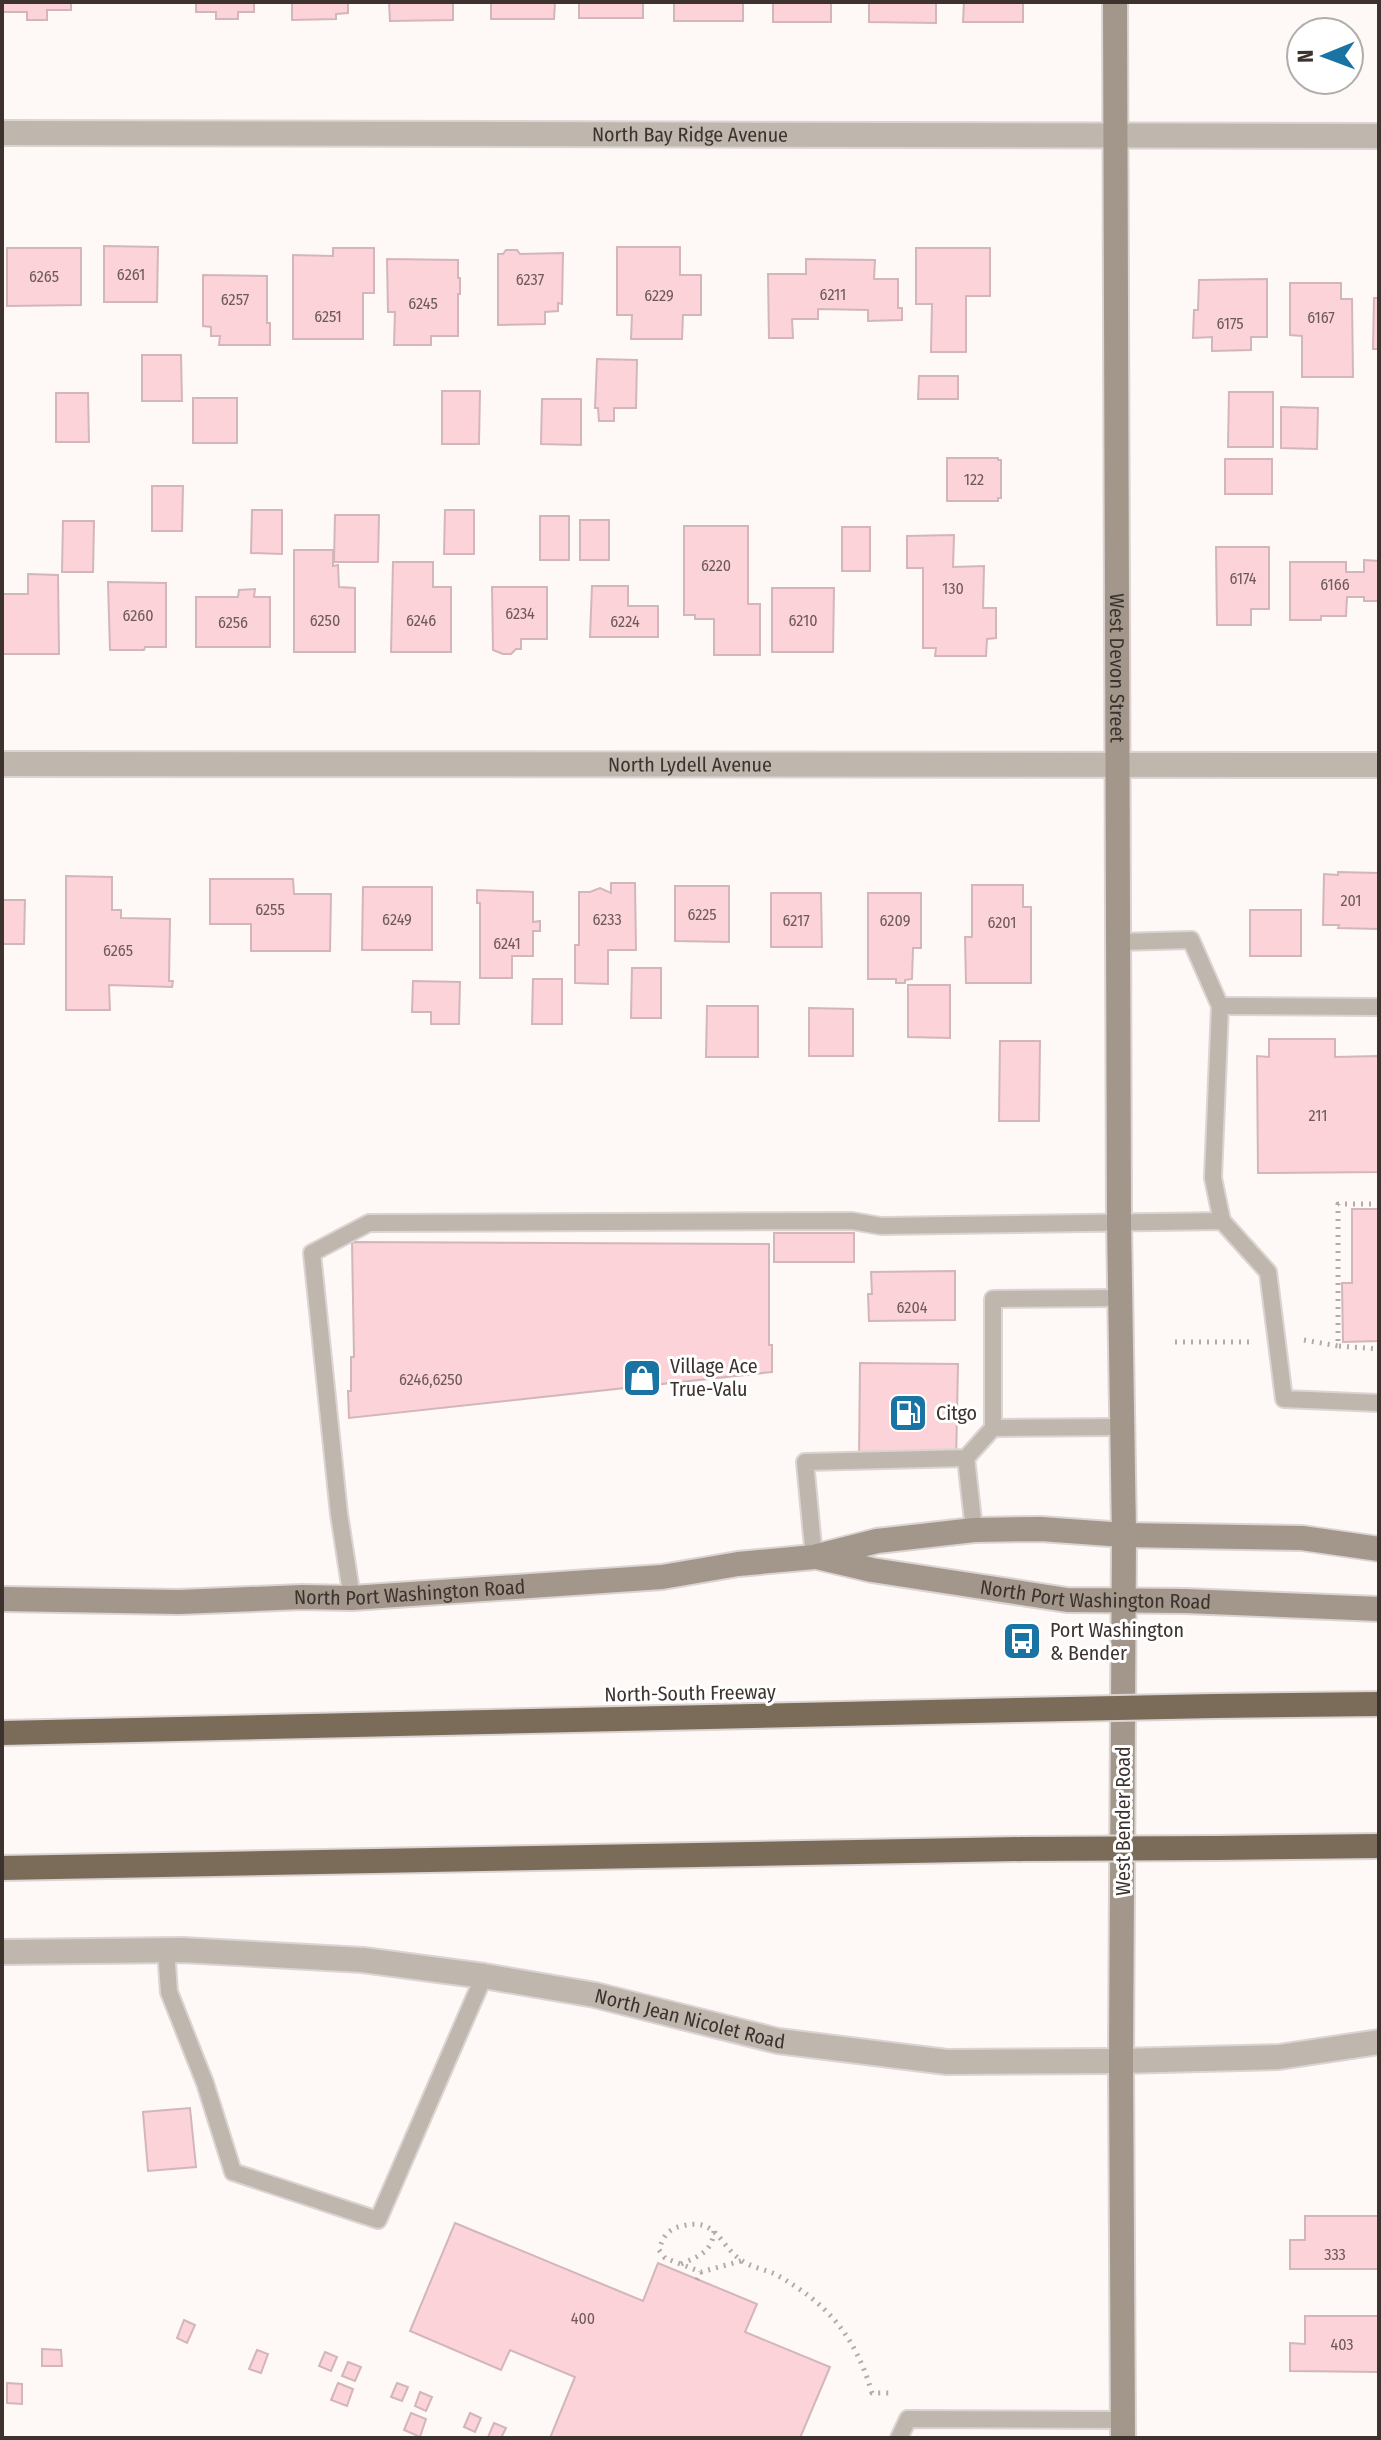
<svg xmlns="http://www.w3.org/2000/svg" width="1381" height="2440" font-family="'Fira Sans Condensed',sans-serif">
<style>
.building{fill:#fcd3d9;stroke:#d3b6ba;stroke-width:2}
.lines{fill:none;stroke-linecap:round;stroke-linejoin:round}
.lane-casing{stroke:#dbd4d2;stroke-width:20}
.street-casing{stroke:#dbd4d2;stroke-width:28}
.secondary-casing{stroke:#dbd4d2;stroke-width:28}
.highway-casing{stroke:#dbd4d2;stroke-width:28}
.path{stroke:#b3aba9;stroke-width:5;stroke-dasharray:2 6;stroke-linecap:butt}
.lane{stroke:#bfb7ae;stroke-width:16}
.street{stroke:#bfb7ae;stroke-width:24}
.secondary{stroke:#a2978a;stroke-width:24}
.highway{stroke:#7b6c59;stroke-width:24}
.highway-bridge-casing{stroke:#dbd4d2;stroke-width:28;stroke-linecap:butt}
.highway-bridge{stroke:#7b6c59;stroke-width:24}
.labels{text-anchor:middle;stroke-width:6;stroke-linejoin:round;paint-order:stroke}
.number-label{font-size:16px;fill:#6d5a59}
.street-label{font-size:20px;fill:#3d322e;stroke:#fff}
.poi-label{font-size:20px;fill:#3d322e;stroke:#fff;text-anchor:start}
</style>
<rect width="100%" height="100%" fill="#fef8f6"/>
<g class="building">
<polygon points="3,2 71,2 71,10 47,10 47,20 27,20 27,12 3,12"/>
<polygon points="196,2 254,2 254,12 238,12 238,19 216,19 216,12 196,12"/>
<polygon points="292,2 348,2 348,13 336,14 336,19 292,20"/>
<polygon points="389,2 453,2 453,20 390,21"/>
<polygon points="491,2 555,2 554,19 491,19"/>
<rect x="579" y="2" width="64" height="16"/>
<rect x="674" y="2" width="69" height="19"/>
<rect x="773" y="2" width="58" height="20"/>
<polygon points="869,2 936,2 936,23 869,22"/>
<polygon points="964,2 1023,2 1023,22 963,22"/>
<polygon points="104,246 158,247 157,302 104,302"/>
<polygon points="617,247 680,247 680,275 701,275 701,315 683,315 682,339 631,339 632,315 617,315"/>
<polygon points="7,248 81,248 81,305 7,306"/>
<polygon points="333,248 374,248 374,293 363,293 363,339 293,339 293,255 333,256"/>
<polygon points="916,248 990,248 990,296 966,296 966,352 931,352 932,304 916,304"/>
<polygon points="506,250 517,250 520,254 563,253 562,304 558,303 558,311 545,312 545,324 498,325 498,254 503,254"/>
<polygon points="387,259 458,260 458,278 460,278 460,294 458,294 458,336 431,336 431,345 394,345 395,312 388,312"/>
<polygon points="806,259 875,260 874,279 898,279 898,308 902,308 902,320 868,321 868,310 818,309 818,319 792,319 793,338 769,338 768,274 806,274"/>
<polygon points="203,275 267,276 267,323 270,323 270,345 219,345 220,336 211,336 211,327 203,326"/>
<polygon points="1267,279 1267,337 1251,337 1251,350 1212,351 1212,337 1193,338 1194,310 1198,310 1199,280"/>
<polygon points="1290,283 1341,283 1341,299 1352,299 1353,377 1302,377 1302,336 1290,335"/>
<polygon points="1374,298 1379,298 1379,349 1373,349"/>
<polygon points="142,355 181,355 182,401 142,401"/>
<polygon points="597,359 637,360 636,408 614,408 614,421 599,421 598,408 595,408"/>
<polygon points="919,376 958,376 958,399 918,399"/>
<polygon points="442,391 480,391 479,444 442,444"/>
<polygon points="1229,392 1273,392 1273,447 1228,447"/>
<polygon points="56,393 88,393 89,442 56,442"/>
<rect x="193" y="398" width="44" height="45"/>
<polygon points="542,399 581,399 581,445 541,444"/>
<polygon points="1281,407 1318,408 1317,449 1281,448"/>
<polygon points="947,458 998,458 998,460 1001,460 1001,498 998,498 998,501 947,501"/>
<rect x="1225" y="459" width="47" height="35"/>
<polygon points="152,486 183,486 182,531 152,531"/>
<polygon points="252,510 282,510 282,554 251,553"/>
<polygon points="445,510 474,510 474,554 444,554"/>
<polygon points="335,515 379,515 378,562 334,562"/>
<rect x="540" y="516" width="29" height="44"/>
<rect x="580" y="520" width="29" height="40"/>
<polygon points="63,521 94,521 93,572 62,572"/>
<polygon points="684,526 748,526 748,604 760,604 760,655 714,655 714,619 695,619 695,615 684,615"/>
<rect x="842" y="527" width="28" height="44"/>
<polygon points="954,535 953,567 984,566 983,608 996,608 996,638 987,639 986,656 935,656 936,648 923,648 923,568 907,568 907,536"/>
<polygon points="1216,547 1269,547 1269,609 1251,609 1251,625 1217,625"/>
<polygon points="294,550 333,550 333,566 338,565 339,587 355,588 355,652 294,652"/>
<polygon points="1364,560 1379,561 1379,601 1364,601 1364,597 1347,597 1346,616 1321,616 1321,620 1290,620 1290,562 1346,562 1346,572 1364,572"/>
<polygon points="393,562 433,562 433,587 451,587 451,652 391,652"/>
<polygon points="28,574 58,575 59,654 2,654 2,594 28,594"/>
<polygon points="108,582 166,583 166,647 145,647 144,650 110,650"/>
<polygon points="592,586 628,586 628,606 658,606 658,637 590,637"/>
<polygon points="492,587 547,587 547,639 521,639 521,649 516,649 511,654 503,654 493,650"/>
<polygon points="772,588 834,588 833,652 772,652"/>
<polygon points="255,589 254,597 270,597 270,647 196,647 196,597 238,597 239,590"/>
<polygon points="1338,872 1379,873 1379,929 1338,928 1339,925 1323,925 1324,874 1338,875"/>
<polygon points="66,876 112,877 112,910 121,910 121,918 170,919 169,981 173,981 172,987 109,985 110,1010 66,1010"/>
<polygon points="210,879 293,879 294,894 331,894 330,951 251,951 251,924 210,924"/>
<polygon points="611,883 635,883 636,950 608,950 608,984 575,983 575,945 579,945 579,892 590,892 600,888 611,893"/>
<polygon points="972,885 1023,885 1023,907 1031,907 1031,983 966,983 965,937 972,937"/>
<polygon points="675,886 729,886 729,942 675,941"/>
<polygon points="363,887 432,887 432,950 362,950"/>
<polygon points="477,890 533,892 533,922 540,921 540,931 533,931 533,956 512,956 512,978 480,978 480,903 477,903"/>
<polygon points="771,893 821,893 822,947 771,947"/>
<polygon points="868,893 921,893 921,948 913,948 912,979 905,980 905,983 896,983 896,979 868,979"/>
<polygon points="2,900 25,900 24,944 3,944 3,971"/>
<rect x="1250" y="910" width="51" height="46"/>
<polygon points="632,968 661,968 661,1018 631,1018"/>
<polygon points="533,979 562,979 562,1024 532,1024"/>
<polygon points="413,981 460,982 459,1024 431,1024 431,1012 412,1012"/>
<polygon points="908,985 950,985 950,1038 908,1037"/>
<polygon points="707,1006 758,1006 758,1057 706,1057"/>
<polygon points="809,1008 853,1009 853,1056 809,1056"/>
<polygon points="1269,1039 1335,1039 1335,1057 1379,1056 1379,1172 1258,1173 1257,1056 1269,1057"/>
<polygon points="1000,1041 1040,1041 1039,1121 999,1121"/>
<polygon points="1352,1209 1379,1209 1379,1341 1343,1342 1342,1283 1352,1283"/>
<rect x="774" y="1233" width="80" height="29"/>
<polygon points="352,1242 769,1244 769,1345 772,1345 772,1372 349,1418 348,1391 351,1391 351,1357 354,1357"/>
<polygon points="955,1271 955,1320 869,1321 868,1294 872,1294 871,1272"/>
<polygon points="860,1363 958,1364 956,1463 859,1462"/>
<polygon points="190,2108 196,2167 148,2171 143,2112"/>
<polygon points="1305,2216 1379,2216 1379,2269 1290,2269 1290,2240 1305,2240"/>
<polygon points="455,2223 643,2301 658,2263 757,2304 745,2332 830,2367 800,2438 550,2438 575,2377 510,2350 501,2370 410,2331"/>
<polygon points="1305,2316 1379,2316 1379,2372 1290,2371 1290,2343 1305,2344"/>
<polygon points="184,2320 195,2325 187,2343 177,2338"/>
<polygon points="42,2349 61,2350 62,2366 42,2366"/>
<polygon points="257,2350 268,2354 261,2373 249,2369"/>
<polygon points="325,2352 337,2357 331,2371 319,2366"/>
<polygon points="348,2362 361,2367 355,2381 342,2376"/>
<polygon points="7,2383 22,2384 22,2404 7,2403"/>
<polygon points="338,2383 353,2389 347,2406 331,2400"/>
<polygon points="397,2383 408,2387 402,2401 391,2397"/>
<polygon points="420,2392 432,2397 426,2411 415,2406"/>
<polygon points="411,2413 426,2419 420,2437 404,2430"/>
<polygon points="470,2413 481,2418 475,2432 464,2427"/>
<polygon points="494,2423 506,2428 501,2438 488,2437"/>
</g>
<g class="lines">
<defs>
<g id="lane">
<polyline points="1118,942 1191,940 1220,1006 1213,1178 1222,1221"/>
<polyline points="1220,1006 1379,1007"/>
<polyline points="993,1428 1122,1427"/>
<polyline points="966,1458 974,1530"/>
<polyline points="814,1557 805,1462 966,1458 993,1428 993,1299 1121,1298"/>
<polyline points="352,1598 339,1514 312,1253 369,1223 852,1221 881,1226 1222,1221 1268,1272 1284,1399 1379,1403"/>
<polyline points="166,1950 169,1992 205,2083 233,2172 378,2220 484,1976"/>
<polyline points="899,2438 908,2419 1123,2420"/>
</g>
<g id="street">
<path id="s1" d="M2 133 1379 136"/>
<path id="s2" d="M2 764 1379 765"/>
<path id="s3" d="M2 1952 182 1950 363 1960 484 1976 595 1995 778 2041 947 2062 1121 2061 1279 2057 1379 2042"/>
</g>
<g id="secondary">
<path id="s4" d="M1115 2 1119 1222 1124 1535 1121 2061 1123 2438"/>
<path id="s5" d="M817 1557 872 1570 1067 1600 1185 1601 1379 1609"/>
<path id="s6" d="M2 1599 179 1602 302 1597 352 1598 662 1577 738 1564 814 1557 877 1541 974 1530 1041 1529 1124 1535 1302 1538 1379 1549"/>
</g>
<g id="highway">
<polyline points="1215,1706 1379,1704"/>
<polyline points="2,1733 1019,1710"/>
<polyline points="1216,1848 1379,1846"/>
<polyline points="2,1868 1023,1849"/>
</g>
</defs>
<use href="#lane" class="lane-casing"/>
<use href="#street" class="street-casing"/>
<use href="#secondary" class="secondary-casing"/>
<use href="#highway" class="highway-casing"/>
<g class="path">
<polyline points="1379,1204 1338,1204 1338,1346 1379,1349"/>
<polyline points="1304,1340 1338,1346"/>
<polyline points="1175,1342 1250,1342"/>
<path d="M741 2261 701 2272 665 2258 659 2250C663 2236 668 2229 682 2226 717 2217 719 2245 741 2260 750 2267 764 2269 775 2274 827 2303 855 2335 872 2393H892"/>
<path d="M681 2264C699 2256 712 2252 714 2231"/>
<polyline points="697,2280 701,2272"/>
</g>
<use href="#lane" class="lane"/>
<use href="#street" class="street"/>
<use href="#secondary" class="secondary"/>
<use href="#highway" class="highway"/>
<defs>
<g id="highway-bridge">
<polyline points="1019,1710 1215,1706"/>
<polyline points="1023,1849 1216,1848"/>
</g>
</defs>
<use href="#highway-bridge" class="highway-bridge-casing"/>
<use href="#highway-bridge" class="highway-bridge"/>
</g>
<defs>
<symbol id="shop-square" viewBox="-11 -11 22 22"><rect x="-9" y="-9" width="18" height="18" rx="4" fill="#1a74a3" stroke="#fff"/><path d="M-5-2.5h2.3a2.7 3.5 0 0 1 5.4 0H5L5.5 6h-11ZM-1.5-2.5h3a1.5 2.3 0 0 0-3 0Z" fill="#fff"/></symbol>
<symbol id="fuel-square" viewBox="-11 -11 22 22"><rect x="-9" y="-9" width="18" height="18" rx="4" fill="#1a74a3" stroke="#fff"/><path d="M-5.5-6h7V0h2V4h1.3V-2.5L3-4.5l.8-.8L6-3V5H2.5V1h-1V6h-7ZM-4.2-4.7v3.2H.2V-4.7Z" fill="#fff"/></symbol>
<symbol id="bus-square" viewBox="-11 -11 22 22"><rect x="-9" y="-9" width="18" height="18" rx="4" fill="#1a74a3" stroke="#fff"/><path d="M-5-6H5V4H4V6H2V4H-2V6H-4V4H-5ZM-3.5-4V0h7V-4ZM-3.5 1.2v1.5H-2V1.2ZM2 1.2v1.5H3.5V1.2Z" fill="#fff"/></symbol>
</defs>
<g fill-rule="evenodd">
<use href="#shop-square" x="620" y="1356" width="44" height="44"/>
<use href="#fuel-square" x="886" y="1391" width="44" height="44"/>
<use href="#bus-square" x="1000" y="1619" width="44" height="44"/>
</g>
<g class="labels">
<g class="number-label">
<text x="131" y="280">6261</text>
<text x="44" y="282">6265</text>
<text x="530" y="285">6237</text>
<text x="833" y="300">6211</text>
<text x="659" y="301">6229</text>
<text x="235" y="305">6257</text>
<text x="423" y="309">6245</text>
<text x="328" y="322">6251</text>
<text x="1321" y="323">6167</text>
<text x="1230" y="329">6175</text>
<text x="974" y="485">122</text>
<text x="716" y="571">6220</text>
<text x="1243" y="584">6174</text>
<text x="1335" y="590">6166</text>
<text x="953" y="594">130</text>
<text x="520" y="619">6234</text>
<text x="138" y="621">6260</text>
<text x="325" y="626">6250</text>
<text x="421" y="626">6246</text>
<text x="803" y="626">6210</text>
<text x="625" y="627">6224</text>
<text x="233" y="628">6256</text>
<text x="1351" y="906">201</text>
<text x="270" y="915">6255</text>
<text x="702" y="920">6225</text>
<text x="397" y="925">6249</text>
<text x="607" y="925">6233</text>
<text x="796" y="926">6217</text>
<text x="895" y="926">6209</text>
<text x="1002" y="928">6201</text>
<text x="507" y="949">6241</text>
<text x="118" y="956">6265</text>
<text x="1318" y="1121">211</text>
<text x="912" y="1313">6204</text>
<text x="431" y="1385">6246,6250</text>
<text x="1335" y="2260">333</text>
<text x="583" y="2324">400</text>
<text x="1342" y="2350">403</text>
</g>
<g class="street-label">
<text dy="7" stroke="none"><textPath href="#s1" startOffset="688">North Bay Ridge Avenue</textPath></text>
<text dy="7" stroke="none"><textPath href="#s4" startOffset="666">West Devon Street</textPath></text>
<text dy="7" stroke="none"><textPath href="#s2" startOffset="688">North Lydell Avenue</textPath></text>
<text dy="7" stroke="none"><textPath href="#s6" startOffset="408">North Port Washington Road</textPath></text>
<text dy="7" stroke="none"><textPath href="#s5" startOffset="282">North Port Washington Road</textPath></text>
<text transform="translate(690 1693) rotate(-1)" y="7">North-South Freeway</text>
<text transform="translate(1123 1821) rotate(-90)" y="7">West Bender Road</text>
<text dy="7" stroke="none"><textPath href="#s3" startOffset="694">North Jean Nicolet Road</textPath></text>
</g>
<g class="poi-label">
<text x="670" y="1373">Village Ace<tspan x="670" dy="23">True-Valu</tspan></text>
<text x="936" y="1420">Citgo</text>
<text x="1050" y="1637">Port Washington<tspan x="1050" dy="23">&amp; Bender</tspan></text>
</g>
</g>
<rect width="1381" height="2440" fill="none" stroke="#3d322e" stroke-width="8"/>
<g transform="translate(1325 56) rotate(269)"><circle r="38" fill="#ffffff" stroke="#b1adab" stroke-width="2"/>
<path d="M0-6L14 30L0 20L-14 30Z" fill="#1a74a3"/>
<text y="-12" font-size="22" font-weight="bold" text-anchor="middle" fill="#3d322e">N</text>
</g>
</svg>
